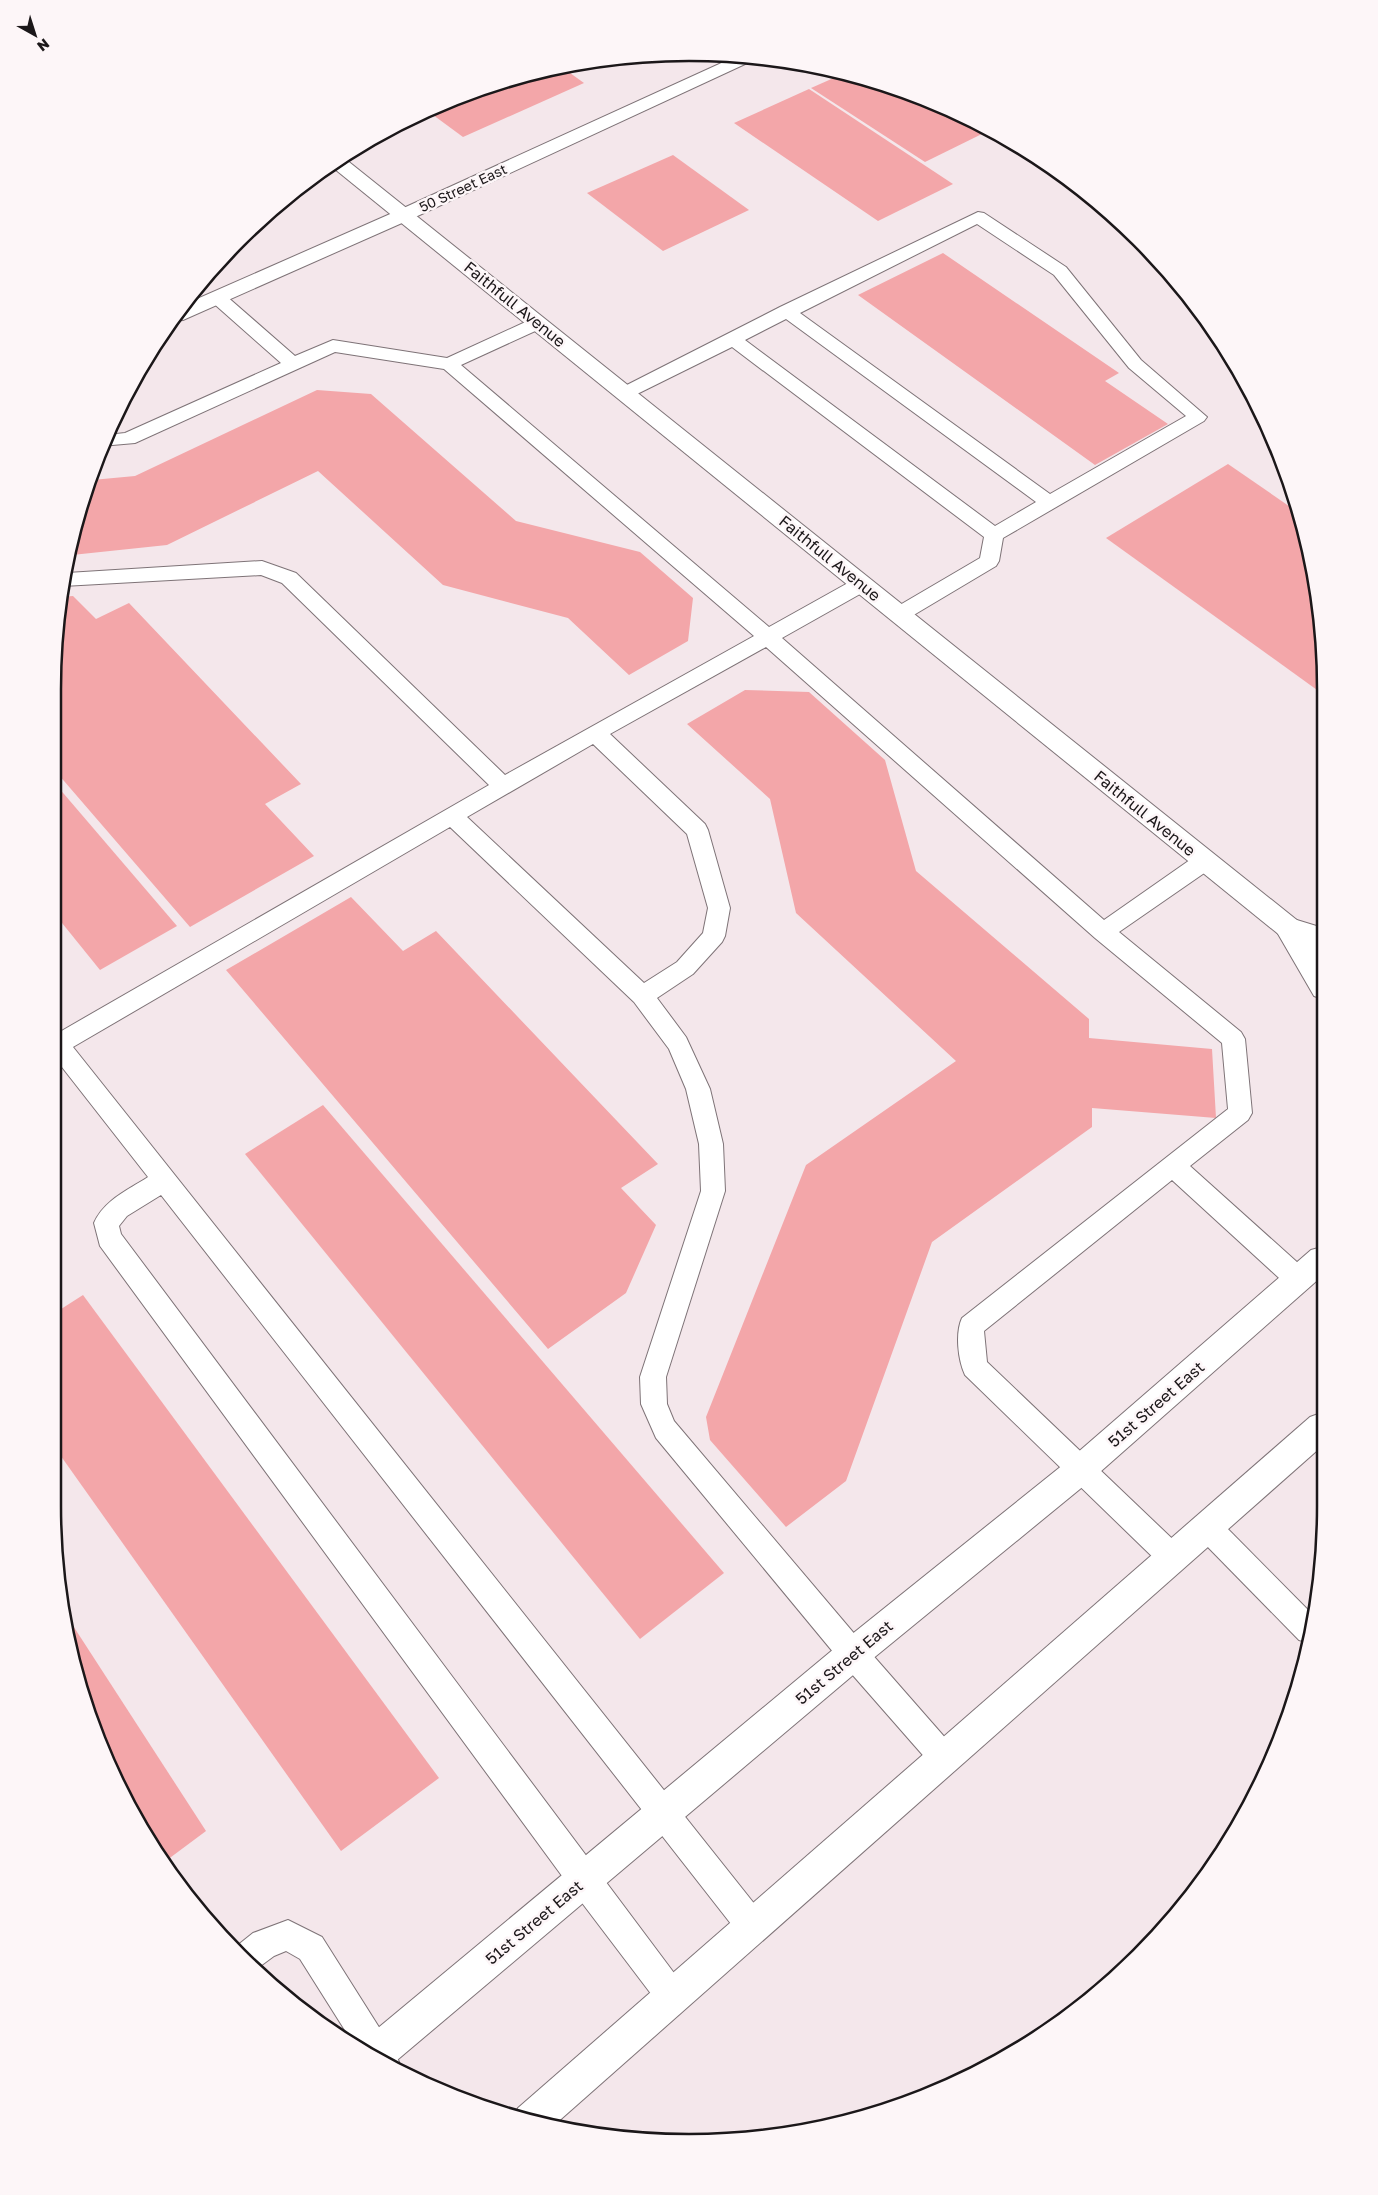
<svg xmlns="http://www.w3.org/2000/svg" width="1378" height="2195" font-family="'Golos Text',sans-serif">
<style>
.building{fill:#f3a6a9}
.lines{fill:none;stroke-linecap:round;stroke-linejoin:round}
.service-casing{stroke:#7e7377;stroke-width:2}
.minor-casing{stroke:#7e7377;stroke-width:2}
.tertiary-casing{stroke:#7e7377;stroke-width:2}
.secondary-casing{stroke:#7e7377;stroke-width:2}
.service{fill:#fff;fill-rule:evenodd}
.minor{fill:#fff;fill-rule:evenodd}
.tertiary{fill:#fff;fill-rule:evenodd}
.secondary{fill:#fff;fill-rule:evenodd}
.labels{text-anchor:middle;stroke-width:5;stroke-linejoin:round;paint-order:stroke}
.far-street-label{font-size:14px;fill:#1b1719;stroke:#fdf6f8}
.street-label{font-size:16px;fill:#1b1719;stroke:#fdf6f8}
.rim{fill:none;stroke:#1b1719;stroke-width:2.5}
</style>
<rect width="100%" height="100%" fill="#f4e7eb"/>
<g class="building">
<polygon points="563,68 584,83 463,137 429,112 485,86"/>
<polygon points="845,73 854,74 971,118 990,130 925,162 811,88"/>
<polygon points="809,89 953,184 878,221 734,123"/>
<polygon points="673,155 749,210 663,251 587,193"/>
<polygon points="943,253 1119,373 1105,381 1168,424 1095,465 858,295"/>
<polygon points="317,390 371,394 516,521 640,552 693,598 688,641 629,675 568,618 443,585 318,471 167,545 72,555 92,480 135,476"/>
<polygon points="1228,464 1299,513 1304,524 1324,647 1324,695 1106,538"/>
<polygon points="73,596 96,619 129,603 301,784 265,804 314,856 190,927 58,774 58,606 60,597"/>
<polygon points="745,690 809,692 885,760 916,871 1089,1019 1089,1038 1212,1049 1216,1118 1092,1108 1092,1127 932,1242 846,1481 786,1527 710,1440 706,1417 806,1165 956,1061 796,913 770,799 687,724"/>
<polygon points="58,787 177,926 100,970 58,918"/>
<polygon points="351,897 403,951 436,931 658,1164 621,1188 656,1225 626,1293 548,1349 226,970"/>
<polygon points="323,1105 724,1573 640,1639 245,1154"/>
<polygon points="83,1295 439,1778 341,1851 58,1452 58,1311"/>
<polygon points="68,1618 206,1831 163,1863 86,1710 65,1620"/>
</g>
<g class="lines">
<defs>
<g id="service">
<path d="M978 212 984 213 1066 267 1141 360 1207 417 1204 421 1003 538 999 561 996 566 907 619 900 621 893 619 890 614 893 609 980 558 984 537 732 347 631 397 625 399 619 397 616 393 619 389 780 307ZM977 224 1054 275 1129 368 1186 416 1050 494 800 313ZM786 319 1036 502 995 526 745 340Z"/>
<path d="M218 293 224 294 295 356 333 340 447 358 532 319 538 318 544 319 547 323 544 327 461 365 769 627 855 579 862 577 869 579 872 584 869 589 782 638 1104 920 1197 855 1205 853 1213 855 1216 861 1213 867 1119 932 1241 1032 1245 1039 1252 1113 1248 1120 1190 1166 1308 1272 1312 1280 1308 1288 1299 1291 1290 1288 1172 1180 984 1331 987 1362 1183 1549 1187 1558 1183 1567 1173 1571 1163 1567 965 1375C958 1360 955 1333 962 1318L1228 1109 1222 1043 1095 938 766 647 610 734 705 824 708 830 730 908 725 936 722 942 693 974 657 998 686 1037 710 1089 723 1144 725 1191 666 1377 667 1404 674 1421 863 1644 955 1749 960 1759 955 1769 945 1774 935 1769 843 1664 656 1438 641 1404 640 1377 701 1191 699 1144 686 1089 669 1049 634 1002 450 827 73 1047 764 1916 768 1927 764 1938 753 1942 742 1938 161 1195 127 1216 119 1226 121 1234 683 1985 687 1996 683 2007 672 2011 661 2007 573 1891 100 1246 94 1223C104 1200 128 1190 148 1177L58 1062V1033L489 785 282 583 261 575 63 586 67 573 262 561 296 573 505 775 754 636 444 369 335 352 135 443 101 446 107 435 125 433 281 363 212 302 209 298 212 294ZM593 744 687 834 708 908 703 933 677 962 644 983 467 817Z"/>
<polygon points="1208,1515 1218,1519 1313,1615 1306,1642 1299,1640 1198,1537 1194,1528 1198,1519"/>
<polygon points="288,1920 322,1937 394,2051 399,2062 396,2069 353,2043 300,1959 286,1951 274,1956 255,1970 233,1949 253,1933"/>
</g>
<polygon id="minor" points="739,55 758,58 411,219 183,320 173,321 181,306 397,211"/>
<polygon id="tertiary" points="344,158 1323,941 1323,966 1314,963 331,166"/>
<g id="secondary">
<polygon points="1287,917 1323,928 1323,948 1311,944 1323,965 1323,999 1314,996 1274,927 1278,920"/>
<polygon points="1322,1247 1321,1277 1091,1480 865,1665 390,2066 359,2047 360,2043 841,1643 1069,1460 1311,1250"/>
<polygon points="1321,1413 1321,1447 552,2127 514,2117 518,2108 1310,1417"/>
</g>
</defs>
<use href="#service" class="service-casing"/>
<use href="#minor" class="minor-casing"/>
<use href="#tertiary" class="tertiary-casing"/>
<use href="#secondary" class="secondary-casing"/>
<use href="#service" class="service"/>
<use href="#minor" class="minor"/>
<use href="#tertiary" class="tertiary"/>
<use href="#secondary" class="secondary"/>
</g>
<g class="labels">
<g class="far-street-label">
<text transform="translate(463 188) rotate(-25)" y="5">50 Street East</text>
</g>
<g class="street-label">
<text transform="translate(515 304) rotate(39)" y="6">Faithfull Avenue</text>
<text transform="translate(830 558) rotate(39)" y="6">Faithfull Avenue</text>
<text transform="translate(1145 813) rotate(39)" y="6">Faithfull Avenue</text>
<text transform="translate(1156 1404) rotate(-41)" y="6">51st Street East</text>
<text transform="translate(844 1662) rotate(-40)" y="6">51st Street East</text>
<text transform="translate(534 1922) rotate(-40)" y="6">51st Street East</text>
</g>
</g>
<path d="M0 0H1378V2195H0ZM689 61H689A628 628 0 0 1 1317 689V1506A628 628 0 0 1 689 2134H689A628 628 0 0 1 61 1506V689A628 628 0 0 1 689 61Z" fill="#fdf6f8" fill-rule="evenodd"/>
<path class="rim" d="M689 61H689A628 628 0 0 1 1317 689V1506A628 628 0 0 1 689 2134H689A628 628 0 0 1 61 1506V689A628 628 0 0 1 689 61Z"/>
<g transform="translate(35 35) rotate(141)" stroke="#fdf6f8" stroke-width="4" paint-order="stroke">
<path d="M0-4L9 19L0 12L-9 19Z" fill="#1b1719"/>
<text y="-8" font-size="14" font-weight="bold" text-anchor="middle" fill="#1b1719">N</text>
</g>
</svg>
